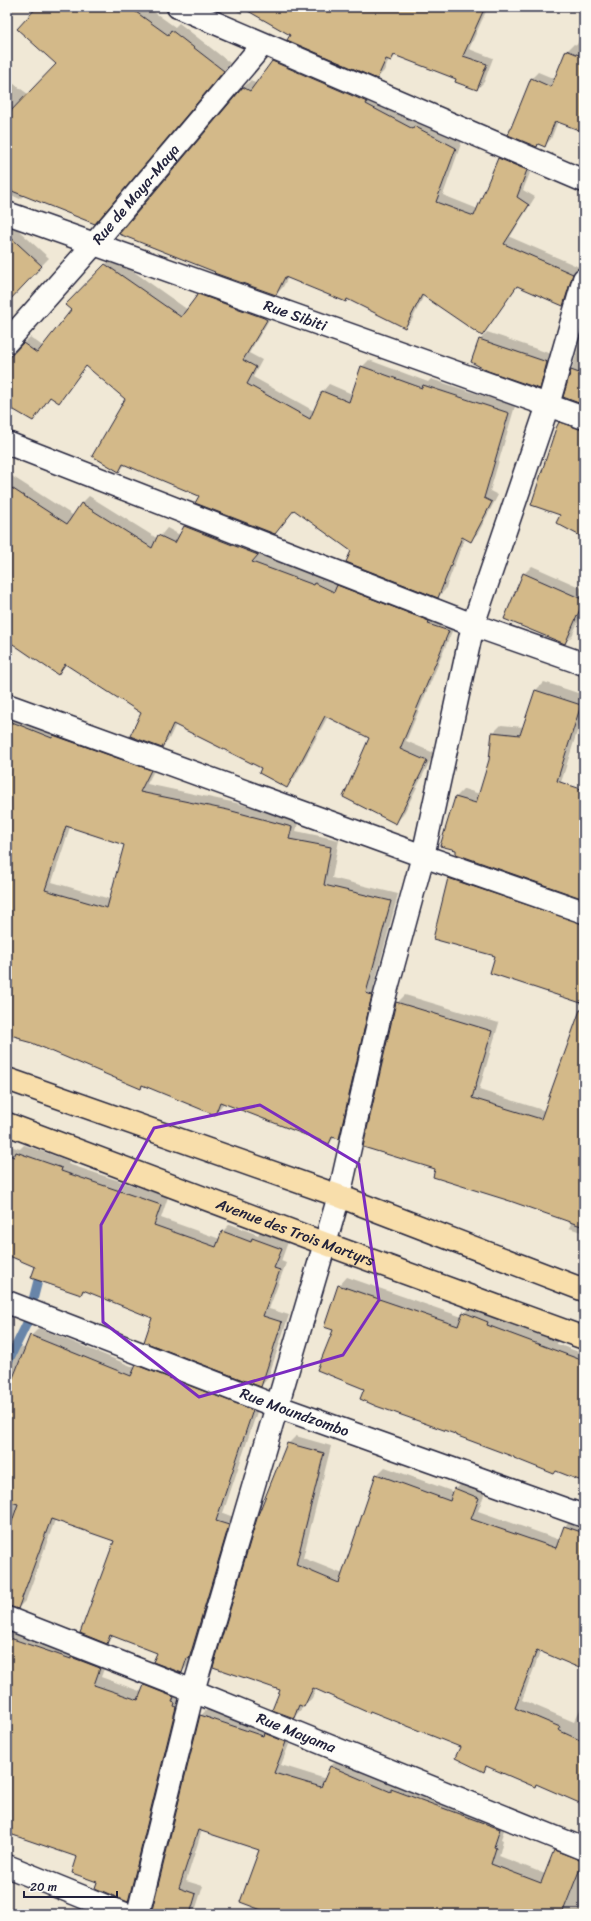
<svg xmlns="http://www.w3.org/2000/svg" width="591" height="1921" font-family="Sriracha,sans-serif">
<style>
.shadow{fill:#0003;fill-rule:evenodd}
.lines{fill:none;stroke-linecap:round;stroke-linejoin:round}
.stream{stroke:#6885a9;stroke-width:9}
.building{fill:#d3b989;stroke:#22223b;fill-rule:evenodd}
.minor-casing{stroke:#22223b;stroke-width:25}
.major-casing{stroke:#22223b;stroke-width:25}
.minor{stroke:#fdfcf7;stroke-width:22}
.major{stroke:#f8deab;stroke-width:22}
.marked{fill:none;stroke:#7b2cbf;stroke-width:3;stroke-linejoin:round}
.labels{text-anchor:middle;stroke-width:3.5;stroke-linejoin:round;paint-order:stroke}
.street-label{font-size:15px;fill:#22223b;stroke:#fdfcf7}
</style>
<rect width="100%" height="100%" fill="#f0e8d6"/>
<filter id="ink" filterUnits="userSpaceOnUse"><feTurbulence type="fractalNoise" baseFrequency=".025" numOctaves="2"/><feDisplacementMap in="SourceGraphic" scale="8" xChannelSelector="R" yChannelSelector="G"/><feConvolveMatrix kernelMatrix="1 2 1 2 8 2 1 2 1" color-interpolation-filters="sRGB"/></filter>
<g filter="url(#ink)">
<g class="shadow">
<polygon points="38,7 147,7 175,27 179,23 230,63 102,215 24,195 20,199 7,193 7,79 28,94 58,64"/>
<polygon points="232,7 488,7 469,49 493,58 484,82 477,89 457,79 397,54 391,60 389,59 384,71 377,78 291,35 246,9 241,14"/>
<polygon points="584,25 584,131 558,121 551,139 544,146 539,144 537,146 531,79 538,72 555,79 567,51 574,44 577,45"/>
<polygon points="279,54 462,141 443,195 478,209 499,158 506,152 534,163 523,190 535,197 510,237 579,267 570,298 563,304 518,285 482,334 424,295 412,320 405,327 349,298 346,301 288,277 283,287 276,294 121,233 244,87 251,80 256,84"/>
<polygon points="7,220 49,258 24,284 7,283"/>
<polygon points="113,257 188,310 206,288 273,313 249,353 262,360 253,377 314,411 323,391 329,384 352,394 362,367 369,360 428,382 431,379 515,406 490,491 498,495 478,533 471,540 465,537 445,590 438,597 352,551 295,509 200,495 126,464 119,471 126,399 87,365 59,402 51,396 33,420 7,405 7,362 13,354 30,337 44,347 72,310 66,305"/>
<polygon points="584,328 584,405 564,397"/>
<polygon points="487,332 554,355 547,380 539,388 480,340"/>
<polygon points="567,416 584,421 584,537 560,423"/>
<polygon points="7,473 74,516 82,503 89,496 158,539 167,528 180,535 185,526 192,519 265,547 259,555 455,624 406,741 434,753 403,815 395,823 371,737 328,716 294,779 287,786 262,768 176,724 169,739 162,747 142,713 67,664 58,673 7,638"/>
<polygon points="532,566 584,589 584,608 572,636 565,643 524,574"/>
<polygon points="544,682 584,695 584,710 544,836 584,827 584,898 441,845 456,797 464,789 480,794 490,760 493,733 501,725 524,727 536,690"/>
<path d="M7 706 158 763 147 784 236 803 299 819 296 831 339 840 332 878 398 894 374 986 379 987 347 1130 339 1138 335 1137 329 1143 224 1103 215 1114 144 1085 140 1088 22 1037 7 1033ZM70 827 125 844 110 899 52 882Z"/>
<polygon points="457,871 584,915 584,1233 569,1228 572,1221 436,1168 397,1003 405,995 499,1023 479,1090 546,1111 584,1003 496,955 449,879"/>
<polygon points="7,1145 20,1149 24,1145 69,1161 68,1164 168,1197 161,1218 220,1239 222,1232 230,1224 258,1235 260,1232 288,1242 281,1261 286,1263 269,1309 289,1315 268,1378 261,1386 154,1317 86,1289 81,1294 36,1266 7,1254"/>
<polygon points="347,1277 462,1317 472,1305 558,1340 557,1344 584,1354 584,1481 557,1470 554,1473 365,1388 334,1329 339,1286"/>
<polygon points="39,1328 136,1368 145,1358 260,1403 223,1513 236,1518 189,1664 182,1672 158,1652 114,1636 107,1643 116,1540 55,1520 26,1600 18,1608 7,1605 7,1342 26,1349 31,1336"/>
<polygon points="296,1436 331,1446 303,1558 343,1574 377,1475 385,1467 454,1492 463,1481 486,1490 478,1511 560,1540 565,1527 572,1519 584,1523 584,1668 541,1650 522,1700 574,1722 584,1702 584,1804 537,1783 534,1786 488,1766 484,1770 461,1747 316,1689 312,1698 294,1717 281,1689 288,1444"/>
<polygon points="7,1619 107,1660 101,1677 142,1692 145,1686 152,1678 182,1696 136,1893 128,1901 98,1881 78,1857 7,1832"/>
<polygon points="209,1708 293,1734 281,1765 326,1779 330,1767 338,1759 507,1821 501,1839 503,1840 499,1856 545,1874 555,1851 562,1843 584,1851 584,1914 275,1914 261,1849 202,1830 186,1881 203,1886 194,1914 152,1914 201,1715"/>
<polygon points="94,1904 118,1914 86,1914"/>
</g>
<g class="lines">
<polyline class="stream" points="7,1364 27,1323 41,1269"/>
</g>
<g class="building">
<polygon points="37,7 129,7 168,35 171,30 224,71 95,224 7,189 7,115 56,64 17,29"/>
<polygon points="241,7 485,7 463,56 487,64 477,90 455,82 456,79 394,55 391,61 386,59 377,79 287,40 290,35"/>
<polygon points="566,50 584,57 584,132 555,121 545,147 538,144 537,147 508,135 531,78 551,87"/>
<polygon points="272,61 367,102 366,104 413,129 414,126 456,148 436,202 474,216 498,158 527,170 517,197 529,205 504,244 573,274 563,306 517,286 482,336 422,295 405,328 347,299 346,302 285,277 276,295 214,273 215,272 119,234 243,87 250,91"/>
<polygon points="7,234 42,266 7,303"/>
<polygon points="105,264 181,317 198,294 264,318 267,320 243,360 256,367 247,384 310,419 322,391 349,402 361,366 422,388 423,385 509,413 484,498 492,502 471,542 462,537 438,598 346,562 351,551 294,510 275,534 195,503 199,496 123,464 119,472 92,456 125,399 86,366 59,403 50,397 33,421 7,406 7,360 23,343 37,353 71,310 65,305"/>
<polygon points="479,339 547,362 540,389 488,371 471,362"/>
<polygon points="584,364 584,405 563,397 571,370 579,373"/>
<polygon points="559,422 584,430 584,538 556,523 560,515 531,505 556,428"/>
<polygon points="7,485 67,524 81,503 152,548 158,535 175,543 184,526 258,555 252,562 314,585 315,583 334,592 337,585 429,621 428,624 449,631 400,749 427,761 396,824 343,797 369,738 325,716 287,788 259,773 261,768 173,724 162,748 130,736 141,713 65,664 58,675 7,640"/>
<polygon points="523,573 584,600 565,644 504,619"/>
<polygon points="535,690 581,705 557,781 584,790 584,899 456,854 456,850 440,846 455,797 476,803 489,760 492,732 520,735"/>
<path d="M7 720 52 738 53 735 151 770 140 792 228 810 292 827 289 839 331 847 324 885 391 901 366 993 372 995 339 1139 332 1137 329 1144 220 1102 215 1115 142 1085 141 1089 32 1043 21 1040V1038L7 1034ZM66 826 124 845 107 908 45 890Z"/>
<polygon points="448,878 584,924 584,1004 490,973 495,956 433,939"/>
<polygon points="396,1002 492,1031 472,1098 541,1119 580,1010 584,1010 584,1227 510,1201 433,1177 435,1169 363,1147"/>
<polygon points="16,1152 62,1168 61,1171 161,1205 154,1225 216,1247 222,1231 251,1242 252,1238 282,1249 274,1268 280,1270 263,1316 282,1322 261,1387 144,1342 152,1318 83,1290 81,1295 31,1278 35,1267 7,1255 7,1154 14,1157"/>
<polygon points="338,1285 458,1326 463,1312 488,1322 487,1325 584,1361 584,1482 556,1471 554,1474 514,1458 514,1457 455,1435 455,1434 376,1406 360,1399 364,1389 317,1370 333,1330 324,1327"/>
<polygon points="30,1335 131,1376 136,1365 253,1410 216,1521 229,1525 189,1659 187,1658 182,1673 153,1662 157,1653 110,1635 107,1644 80,1633 114,1541 51,1519 18,1609 7,1606 7,1536 18,1504 7,1501 7,1393"/>
<polygon points="287,1443 324,1453 296,1565 339,1583 376,1474 450,1501 454,1488 479,1498 471,1519 556,1548 564,1526 584,1533 584,1670 537,1650 515,1708 560,1727 558,1730 584,1742 584,1805 536,1784 535,1787 486,1766 484,1772 455,1758 460,1747 370,1711 369,1713 313,1688 304,1707 299,1705 294,1718 272,1710 280,1690 213,1667 258,1515"/>
<polygon points="7,1637 71,1659 71,1657 100,1668 94,1685 138,1700 144,1685 174,1697 172,1702 175,1703 174,1706 176,1707 128,1902 95,1888 97,1882 72,1873 77,1857 7,1833"/>
<polygon points="200,1715 263,1736 264,1733 286,1742 274,1773 321,1787 330,1766 391,1792 391,1789 500,1829 494,1847 496,1848 491,1864 541,1883 554,1850 583,1861 562,1914 272,1914 240,1902 259,1850 198,1830 179,1888 196,1894 190,1914 151,1914"/>
</g>
<g class="lines">
<defs>
<g id="minor">
<polyline points="178,7 584,181"/>
<path id="s1" d="M7 213 584 418"/>
<path id="s2" d="M7 342 94 244 263 44"/>
<polyline points="7,443 473,625 584,664"/>
<polyline points="7,705 423,856 584,912"/>
<path id="s3" d="M7 1302 276 1406 584 1516"/>
<path id="s4" d="M7 1618 193 1691 584 1849"/>
<polyline points="7,1866 125,1914"/>
<polyline points="138,1914 193,1691 339,1196 382,1006 423,856 473,625 548,405 584,279"/>
</g>
<g id="major">
<polyline points="7,1079 339,1196 584,1290"/>
<path id="s5" d="M7 1124 326 1244 584 1338"/>
</g>
</defs>
<use href="#minor" class="minor-casing"/>
<use href="#major" class="major-casing"/>
<use href="#minor" class="minor"/>
<use href="#major" class="major"/>
</g>
</g>
<path class="marked" d="M260 1105 359 1164 379 1300 343 1355 199 1397 103 1322 101 1225 154 1128Z"/>
<g class="labels">
<g class="street-label">
<text dy="5" stroke="none"><textPath href="#s2" startOffset="196">Rue de Maya-Maya</textPath></text>
<text dy="5" stroke="none"><textPath href="#s1" startOffset="306">Rue Sibiti</textPath></text>
<text dy="5" stroke="none"><textPath href="#s5" startOffset="308">Avenue des Trois Martyrs</textPath></text>
<text dy="5" stroke="none"><textPath href="#s3" startOffset="308">Rue Moundzombo</textPath></text>
<text dy="5" stroke="none"><textPath href="#s4" startOffset="311">Rue Mayama</textPath></text>
</g>
</g>
<rect width="591" height="1921" fill="none" stroke="#fdfcf7" stroke-width="24"/>
<rect x="12" y="12" width="567" height="1897" fill="none" stroke="#22223b" stroke-width="1.5" filter="url(#ink)"/>
<path d="M24 1891v6h93v-6" fill="none" stroke="#22223b" stroke-width="2"/>
<text x="30" y="1891" font-size="12" fill="#22223b" stroke="#fdfcf7" stroke-width="3" paint-order="stroke">20 m</text>
</svg>
